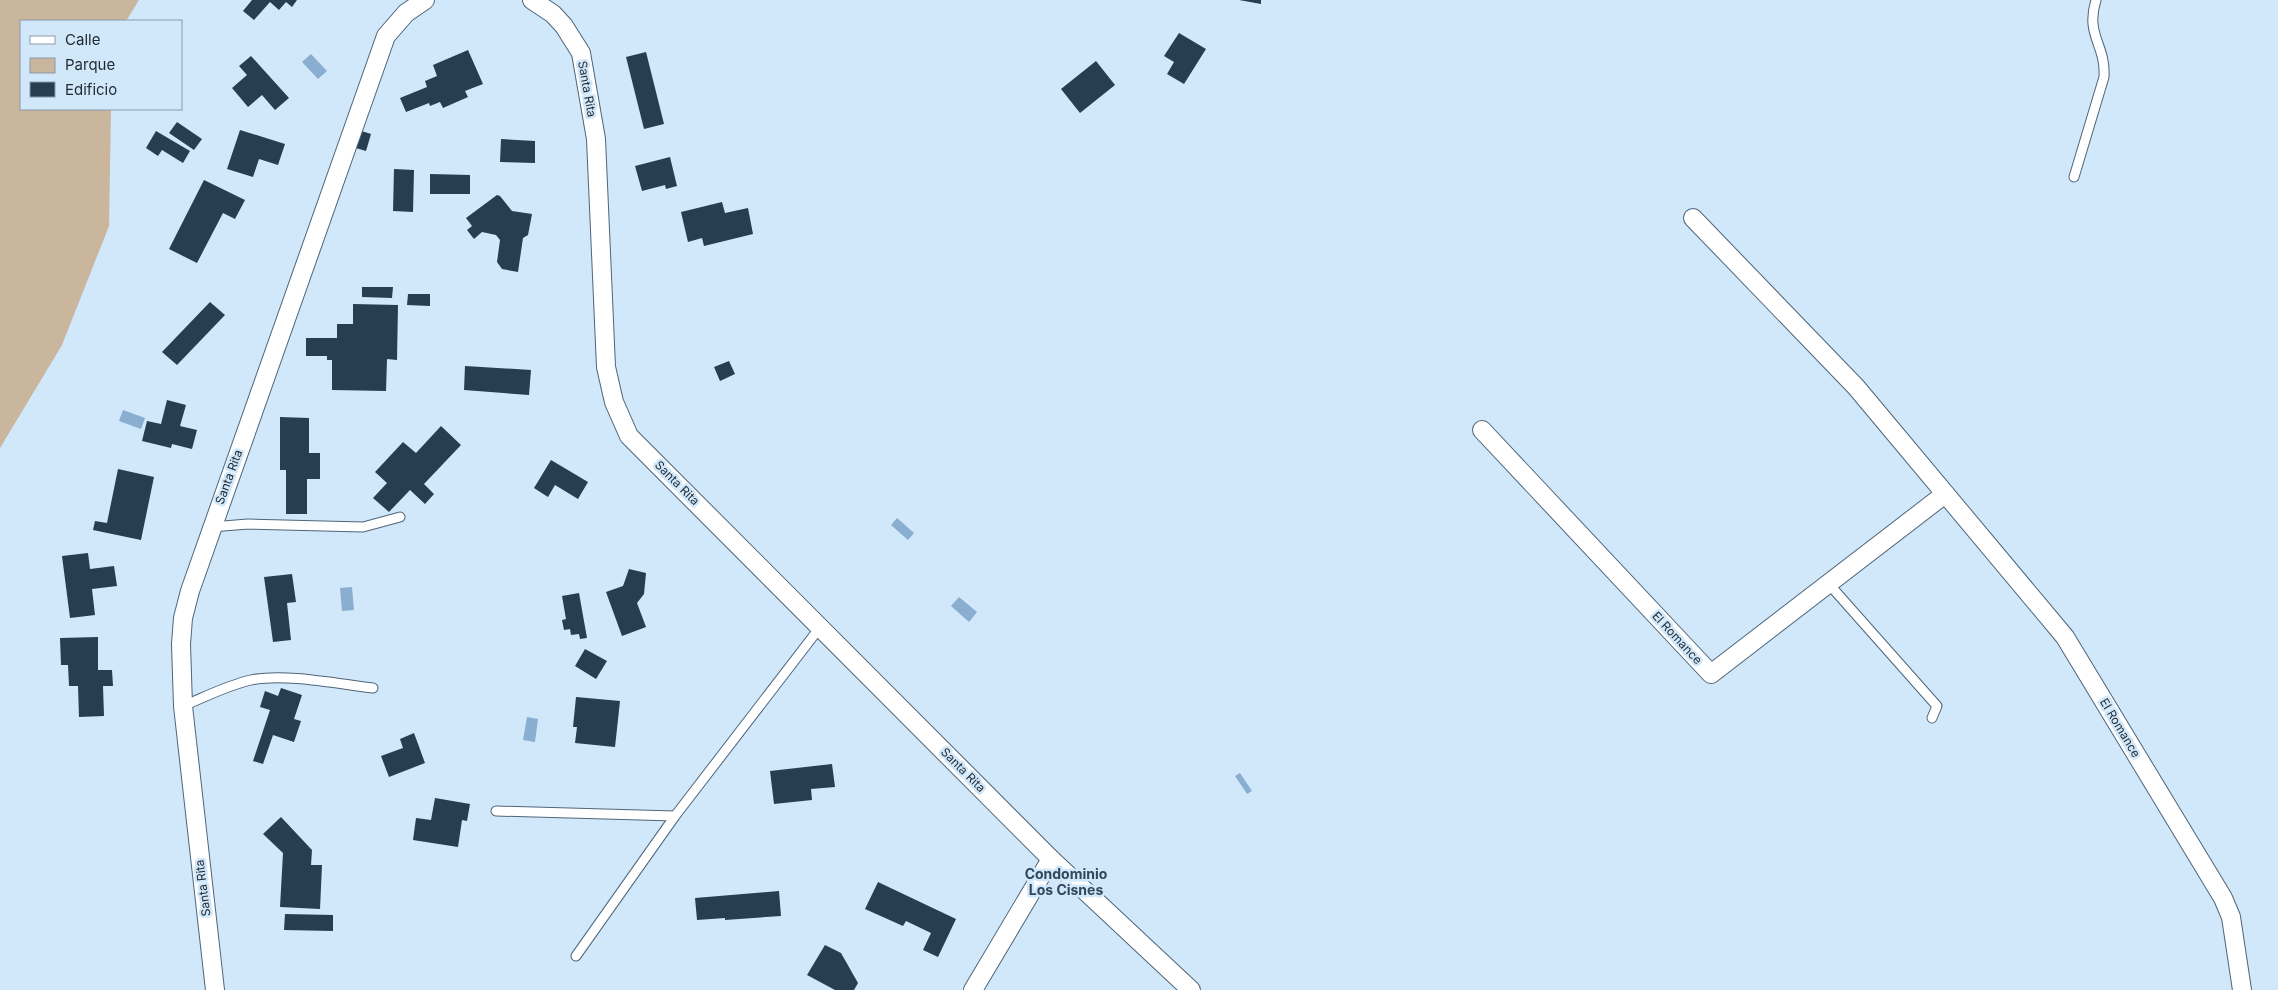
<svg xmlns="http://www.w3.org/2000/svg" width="2278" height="990" font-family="Inter,sans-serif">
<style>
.green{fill:#cab59d}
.water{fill:#89aecf}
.building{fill:#273d50}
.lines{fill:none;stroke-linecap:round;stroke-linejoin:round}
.service-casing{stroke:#4e657a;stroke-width:11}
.minor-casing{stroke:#4e657a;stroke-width:20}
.service{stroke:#fff;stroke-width:9}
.minor{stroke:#fff;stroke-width:18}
.labels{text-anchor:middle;stroke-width:5;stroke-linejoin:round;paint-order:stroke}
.street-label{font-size:12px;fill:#1f2932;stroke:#d1e7fa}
.neighbourhood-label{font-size:14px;font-weight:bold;fill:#31475b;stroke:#d1e7fa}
</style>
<rect width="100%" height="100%" fill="#d1e7fa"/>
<polygon class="green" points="0,0 139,0 126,21 21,21 21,109 111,109 109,226 62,345 0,448"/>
<g class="water">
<polygon points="311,54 327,71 318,79 302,62"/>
<polygon points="123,410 145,418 141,429 119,421"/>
<polygon points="897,518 914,533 908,540 891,525"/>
<polygon points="352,587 354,610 342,611 340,588"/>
<polygon points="959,597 977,612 969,622 951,606"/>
<polygon points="527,717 538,719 535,742 523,740"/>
<polygon points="1240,773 1252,791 1247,794 1235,776"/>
</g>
<g class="building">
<polygon points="252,0 297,0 292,7 286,2 279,10 270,2 254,20 243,11"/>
<polygon points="1239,0 1261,0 1261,4"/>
<polygon points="1179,33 1206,49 1184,84 1167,74 1174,62 1164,56"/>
<polygon points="468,50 483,84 465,91 468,97 443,108 440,102 430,106 429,103 406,112 400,98 427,87 425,81 437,76 433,65"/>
<polygon points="646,52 664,124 644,129 626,57"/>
<polygon points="251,56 289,98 275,110 262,95 248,107 232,88 247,75 239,66"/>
<polygon points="1096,61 1115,85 1080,113 1061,89"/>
<polygon points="177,122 202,139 194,150 169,133"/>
<polygon points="355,129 371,134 366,151 349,146"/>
<polygon points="240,130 285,144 278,165 259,159 253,177 227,169"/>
<polygon points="156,131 190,151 183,163 162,150 158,156 146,148"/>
<polygon points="501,139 535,141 535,163 500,162"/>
<polygon points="670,157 677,186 666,189 665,185 642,191 635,166"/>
<polygon points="394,169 414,170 413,212 393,211"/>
<polygon points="430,174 470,175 470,194 430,194"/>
<polygon points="204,180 245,200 235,219 223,213 197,263 169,249"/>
<polygon points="497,195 500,196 512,211 532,214 528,235 523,238 518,272 502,269 497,262 500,240 496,235 482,232 474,239 467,230 472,226 466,218"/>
<polygon points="722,202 725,213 748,208 753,234 704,246 702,238 688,242 681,212"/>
<polygon points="362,287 393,287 392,298 362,297"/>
<polygon points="408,294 430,294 430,306 407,305"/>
<polygon points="210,302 225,315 177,365 162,352"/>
<polygon points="353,304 398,305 397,360 387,359 386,391 332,390 332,360 327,360 327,356 306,356 306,338 337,338 337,324 353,324"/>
<polygon points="729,361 735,374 720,381 714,367"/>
<polygon points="465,366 531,370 529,395 464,390"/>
<polygon points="167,400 186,405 180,426 197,430 192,449 172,444 171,448 142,441 147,421 161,424"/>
<polygon points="280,417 309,418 309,453 320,453 320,479 307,479 307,514 286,514 286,470 280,470"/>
<polygon points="441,426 461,445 424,484 434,494 425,504 410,490 389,512 373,498 387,483 375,472 403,442 416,453"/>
<polygon points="551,460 588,482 578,499 555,485 548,497 534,488"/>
<polygon points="118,469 154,477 141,540 93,530 95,521 107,523"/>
<polygon points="88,553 90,569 114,566 117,586 92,589 95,615 70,618 62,556"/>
<polygon points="629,569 646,573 644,594 637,603 646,627 622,636 606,592 623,586"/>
<polygon points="292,574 296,602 287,603 291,640 273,642 264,577"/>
<polygon points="579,593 587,638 580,639 579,634 571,635 570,629 564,630 562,620 566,619 562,596"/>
<polygon points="98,637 98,670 112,670 113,686 103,686 104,716 79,717 78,686 69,686 68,665 61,665 60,638"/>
<polygon points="585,649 607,661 596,679 575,666"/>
<polygon points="281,688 302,695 294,719 301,721 294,742 273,735 263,764 253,761 270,710 260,707 265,691 278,696"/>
<polygon points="576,697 620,701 615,747 575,743 577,727 573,727"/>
<polygon points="414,733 425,763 389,777 381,756 403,748 400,739"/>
<polygon points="832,764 835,787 811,789 812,800 774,804 770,771"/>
<polygon points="435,798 470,804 467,821 462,820 458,847 413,840 416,818 431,820"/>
<polygon points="281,817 312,850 311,865 322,865 320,909 280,907 283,853 263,834"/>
<polygon points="878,882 956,919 938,957 923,950 931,933 906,921 903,926 865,909"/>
<polygon points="779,891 781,916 725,920 725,918 697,920 695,898"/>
<polygon points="285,914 333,915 333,931 284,930"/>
<polygon points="825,945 841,953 858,983 854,990 835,990 807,975"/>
</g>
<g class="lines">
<defs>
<g id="service">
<path d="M2074 177 2104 77C2106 44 2085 36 2096 0"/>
<polyline points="211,527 248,524 363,527 400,517"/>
<polyline points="1828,583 1937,706 1932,718"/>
<path d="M183 706C205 697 228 685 251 680 285 673 338 684 373 688"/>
<polyline points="496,811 675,816"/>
<polyline points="576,956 675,816 821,626"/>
</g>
<g id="minor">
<polyline points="532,0 553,14 564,26 581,53 596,139 606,367 614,402 629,436 1051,859 1191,990"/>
<polyline points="1693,218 1856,387 2065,637 2223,898 2231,917 2242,990"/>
<polyline points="1482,430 1711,674 1945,494"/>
<polyline points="215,990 183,706 181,644 183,618 190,591 386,36 406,13 425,0"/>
<polyline points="973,990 1051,859"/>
</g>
</defs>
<use href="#service" class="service-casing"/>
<use href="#minor" class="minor-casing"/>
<use href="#service" class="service"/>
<use href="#minor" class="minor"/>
</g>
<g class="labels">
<g class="street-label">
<text transform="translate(587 89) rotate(80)" y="4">Santa Rita</text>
<text transform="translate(229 477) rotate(-70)" y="4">Santa Rita</text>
<text transform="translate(677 483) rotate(45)" y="4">Santa Rita</text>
<text transform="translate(1677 638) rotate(47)" y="4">El Romance</text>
<text transform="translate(2120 728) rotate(59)" y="4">El Romance</text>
<text transform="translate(963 770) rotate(45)" y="4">Santa Rita</text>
<text transform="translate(203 888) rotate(-97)" y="4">Santa Rita</text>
</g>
<g class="neighbourhood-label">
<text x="1066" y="879">Condominio<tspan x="1066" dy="16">Los Cisnes</tspan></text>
</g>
</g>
<rect x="20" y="20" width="162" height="90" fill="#d1e7fa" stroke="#8a9baa"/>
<rect x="30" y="36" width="25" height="8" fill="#ffffff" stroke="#8a9baa"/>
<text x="65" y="45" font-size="15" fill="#1f2932">Calle</text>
<rect x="30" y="58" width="25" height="15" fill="#cab59d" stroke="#8a9baa"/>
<text x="65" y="70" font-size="15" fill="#1f2932">Parque</text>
<rect x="30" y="82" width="25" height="15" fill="#273d50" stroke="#8a9baa"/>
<text x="65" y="95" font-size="15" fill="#1f2932">Edificio</text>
</svg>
